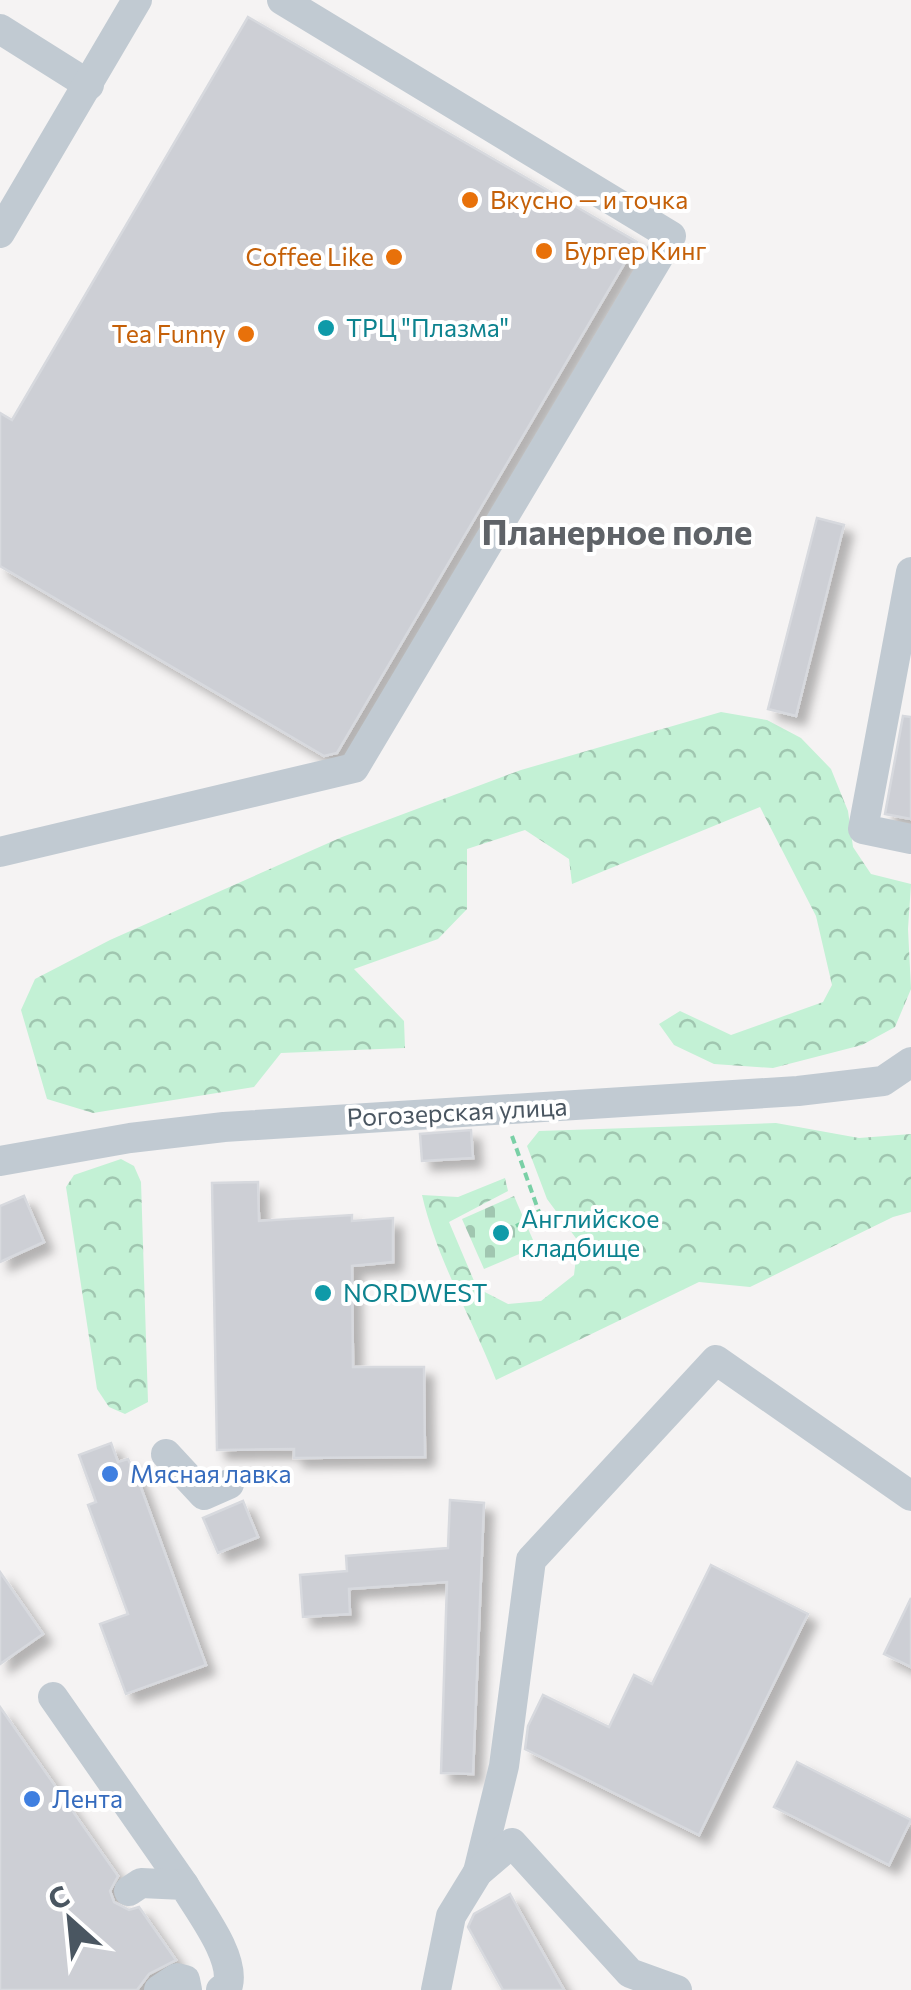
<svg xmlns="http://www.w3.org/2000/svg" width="911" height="1990" font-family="Commissioner,sans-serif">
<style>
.forest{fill:url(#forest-crowns)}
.cemetery{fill:url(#cemetery-stones)}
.building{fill:#cdcfd5;stroke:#d7d9de;stroke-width:2.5;filter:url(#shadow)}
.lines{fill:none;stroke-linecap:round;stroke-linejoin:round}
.path{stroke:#7ad0a6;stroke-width:4;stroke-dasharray:8 5;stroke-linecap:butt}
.minor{stroke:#c1cad2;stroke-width:30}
.food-dot{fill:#e8710a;stroke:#fff;stroke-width:4}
.culture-dot{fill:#0f9aa8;stroke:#fff;stroke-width:4}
.shop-dot{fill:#3f7fe0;stroke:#fff;stroke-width:4}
.labels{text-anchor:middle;stroke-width:8;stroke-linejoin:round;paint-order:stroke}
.food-label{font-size:25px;fill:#c56008;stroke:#fff;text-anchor:start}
.culture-label{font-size:25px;fill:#0d838f;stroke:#fff;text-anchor:start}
.street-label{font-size:25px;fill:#4a5661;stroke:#fff}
.shop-label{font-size:25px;fill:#366cbe;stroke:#fff;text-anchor:start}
.district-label{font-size:35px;font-weight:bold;fill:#5f6368;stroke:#fff}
</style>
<defs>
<pattern id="forest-crowns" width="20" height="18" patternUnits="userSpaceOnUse" patternTransform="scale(2.5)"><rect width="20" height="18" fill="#c3f1d5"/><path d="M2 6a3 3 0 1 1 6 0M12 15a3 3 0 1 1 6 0" fill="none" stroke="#a0c6b0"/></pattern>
<pattern id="cemetery-stones" width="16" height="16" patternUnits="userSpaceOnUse" patternTransform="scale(2.5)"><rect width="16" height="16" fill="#c3f1d5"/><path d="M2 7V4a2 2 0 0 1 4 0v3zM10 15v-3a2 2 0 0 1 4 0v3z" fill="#a0c6b0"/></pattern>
<filter id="shadow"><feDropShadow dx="9" dy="9" stdDeviation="5" flood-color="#0004"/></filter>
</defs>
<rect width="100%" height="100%" fill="#f5f3f3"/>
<g class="forest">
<polygon points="721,712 767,720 801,738 831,769 848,811 853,847 871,874 911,884 908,929 911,989 895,1027 862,1045 773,1068 714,1064 674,1045 659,1024 680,1011 731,1035 823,1002 832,985 816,916 760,807 572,884 569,859 525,830 467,849 467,909 438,939 354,969 404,1021 405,1048 281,1053 254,1087 93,1113 47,1099 21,1010 35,979 110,940 342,837 521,770"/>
<path d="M776 1123 859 1138 911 1134V1212L893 1217 750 1287 699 1282 496 1380C472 1318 437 1260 422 1195L458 1197 505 1178 508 1191 449 1222 477 1288 508 1304 541 1301 574 1275 578 1241 547 1199 527 1146 539 1131Z"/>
<polygon points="121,1159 134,1166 141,1182 148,1402 125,1414 109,1407 97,1389 66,1187 74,1175"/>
</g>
<polygon class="cemetery" points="514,1196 536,1247 484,1269 462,1219"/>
<g class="building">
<polygon points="248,17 637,242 337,753 324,756 0,566 0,413 12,420"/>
<polygon points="817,518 844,525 796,716 768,709"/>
<polygon points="903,716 911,717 911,819 885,814"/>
<polygon points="471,1130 473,1158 422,1161 420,1134"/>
<polygon points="258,1182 259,1221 352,1215 352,1221 393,1218 393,1262 352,1266 353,1367 424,1367 425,1457 294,1458 294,1449 217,1450 212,1183"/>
<polygon points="24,1196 44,1242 0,1262 0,1206"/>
<polygon points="111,1443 118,1462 128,1459 140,1485 206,1665 126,1694 100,1624 128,1614 88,1505 96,1502 79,1455"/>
<polygon points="450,1500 484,1503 473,1774 441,1773 447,1582 349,1589 350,1614 303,1617 300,1575 347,1571 346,1556 448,1548"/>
<polygon points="243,1501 258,1537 218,1553 203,1518"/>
<polygon points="711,1565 808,1614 699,1835 525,1749 528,1726 543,1695 609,1727 634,1675 652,1684"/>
<polygon points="0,1572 43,1634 0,1664"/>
<polygon points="911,1598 911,1667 884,1654"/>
<polygon points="0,1707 118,1876 110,1891 114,1902 129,1910 139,1907 176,1960 149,1974 137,1990 0,1990"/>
<polygon points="797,1762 911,1820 889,1865 774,1807"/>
<polygon points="510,1894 564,1990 503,1990 468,1927 474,1914"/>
</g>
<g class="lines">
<polyline class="path" points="512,1136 540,1215 516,1226"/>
<g class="minor">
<polyline points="0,29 89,85"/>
<polyline points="0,233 137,0"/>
<polyline points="911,572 863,829 911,839"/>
<polyline points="0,852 354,768 671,236 282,0"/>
<polyline points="0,1161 130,1138 224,1127 798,1091 883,1081 911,1062"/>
<polyline points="166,1454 204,1495 229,1484"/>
<polyline points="53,1697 184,1885"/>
<polyline points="478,1872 504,1766 531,1560 716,1360 911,1496"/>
<path d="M129 1891 141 1883 184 1885C199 1911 235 1956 228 1985L221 1990"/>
<polyline points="159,1990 177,1978 185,1980 187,1990"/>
<polyline points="436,1990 451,1916 478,1872 512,1843 630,1973 677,1990"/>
</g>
</g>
<g class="food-dot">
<circle cx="470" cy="200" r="10"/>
<circle cx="544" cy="251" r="10"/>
<circle cx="394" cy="257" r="10"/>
<circle cx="246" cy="334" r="10"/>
</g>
<g class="culture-dot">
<circle cx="326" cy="328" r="10"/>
<circle cx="501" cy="1233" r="10"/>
<circle cx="323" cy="1293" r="10"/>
</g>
<g class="shop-dot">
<circle cx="110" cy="1474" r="10"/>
<circle cx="32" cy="1799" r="10"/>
</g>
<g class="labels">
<g class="food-label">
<text x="490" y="209">Вкусно — и точка</text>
<text x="564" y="260">Бургер Кинг</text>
<text x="374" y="266" text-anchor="end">Coffee Like</text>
<text x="226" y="343" text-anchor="end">Tea Funny</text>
</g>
<g class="culture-label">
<text x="346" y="337">ТРЦ "Плазма"</text>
<text x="521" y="1228">Английское<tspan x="521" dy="29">кладбище</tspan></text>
<text x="343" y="1302">NORDWEST</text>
</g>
<g class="street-label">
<text transform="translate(457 1112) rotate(-3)" y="9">Рогозерская улица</text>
</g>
<g class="shop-label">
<text x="130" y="1483">Мясная лавка</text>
<text x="52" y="1808">Лента</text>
</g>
<g class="district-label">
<text x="617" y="545">Планерное поле</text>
</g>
</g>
<g transform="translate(70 1920) rotate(333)" stroke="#ffffff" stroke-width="8" paint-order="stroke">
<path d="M0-8L18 38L0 25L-18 38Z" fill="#4a5661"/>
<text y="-15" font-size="28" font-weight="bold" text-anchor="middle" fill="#4a5661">С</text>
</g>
</svg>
